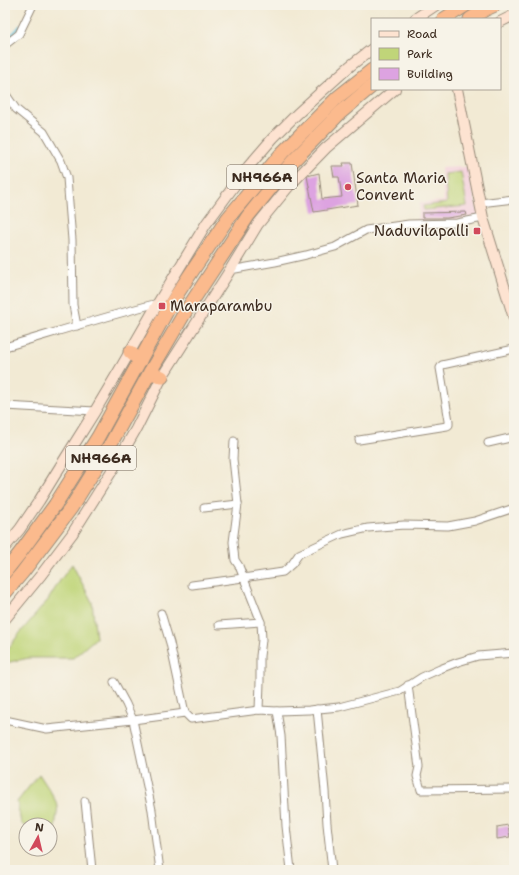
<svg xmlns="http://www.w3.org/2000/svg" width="519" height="875" font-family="'Shantell Sans',sans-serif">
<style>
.built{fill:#f4cfdc}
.green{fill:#c0d579;stroke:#7e804c}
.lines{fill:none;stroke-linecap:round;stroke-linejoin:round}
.stream{stroke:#62c4e1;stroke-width:2.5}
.building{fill:#dda3e1}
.street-casing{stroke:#968a79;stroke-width:9}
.secondary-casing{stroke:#968a79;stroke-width:12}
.highway-casing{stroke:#968a79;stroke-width:15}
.street{stroke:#fff;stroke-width:7}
.secondary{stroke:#fde3d1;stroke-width:10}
.highway{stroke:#fbba8d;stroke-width:13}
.poi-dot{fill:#d1495b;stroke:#f7f3e8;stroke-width:1.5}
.labels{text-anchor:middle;stroke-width:3;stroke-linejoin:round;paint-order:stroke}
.shield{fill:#f7f3e8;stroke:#73665b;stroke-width:1}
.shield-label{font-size:14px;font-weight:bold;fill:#3b2a1e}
.poi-label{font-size:15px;fill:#3b2a1e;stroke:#f7f3e8;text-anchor:start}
</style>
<rect width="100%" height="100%" fill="#f7f3e8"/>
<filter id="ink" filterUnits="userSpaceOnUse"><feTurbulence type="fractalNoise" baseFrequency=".025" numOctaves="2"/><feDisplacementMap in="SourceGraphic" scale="8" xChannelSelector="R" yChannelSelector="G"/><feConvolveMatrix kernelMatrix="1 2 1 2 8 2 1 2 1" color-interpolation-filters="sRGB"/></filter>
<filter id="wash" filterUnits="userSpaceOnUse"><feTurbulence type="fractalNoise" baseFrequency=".012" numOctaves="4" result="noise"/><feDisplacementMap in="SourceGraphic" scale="16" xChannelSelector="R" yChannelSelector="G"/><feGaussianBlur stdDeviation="0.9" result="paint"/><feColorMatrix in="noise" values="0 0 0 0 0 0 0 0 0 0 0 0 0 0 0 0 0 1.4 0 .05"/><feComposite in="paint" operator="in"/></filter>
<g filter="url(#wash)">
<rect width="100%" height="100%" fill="#f2ead4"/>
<polygon class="built" points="467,167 479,215 455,220 418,221 420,203 444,201 441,168"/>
<g class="green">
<polygon points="461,172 467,206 424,210 423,206 447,203 445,174"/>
<polygon points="72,564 92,602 96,638 73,658 29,658 5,663 5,653 19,634 48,600 59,582"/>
<polygon points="39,774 52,794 58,806 54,834 50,835 50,825 26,825 26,828 21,823 17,802"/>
</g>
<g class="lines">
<polyline class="stream" points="8,39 20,26"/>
</g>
<g id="blocks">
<g class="building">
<polygon points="343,163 352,163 358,205 314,212 307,176 319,173 322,199 342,197 339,177 334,177 332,166 344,166"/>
<polygon points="466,212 467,215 447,218 422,218 422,213"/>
<polygon points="508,825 510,837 497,839 497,827"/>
</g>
</g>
</g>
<g filter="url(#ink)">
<use href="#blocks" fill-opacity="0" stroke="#968a79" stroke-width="1"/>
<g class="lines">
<defs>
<g id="street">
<polyline points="5,45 19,34 33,5"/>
<polyline points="5,93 16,109 44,132 61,161 67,178 72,240 73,305 77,326"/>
<polyline points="480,203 514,199"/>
<polyline points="230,270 275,262 306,255 335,247 366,230 409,224 457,223 483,218"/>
<path d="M5 347C56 332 107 316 158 303"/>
<polyline points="5,406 95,411"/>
<polyline points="359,440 447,426 449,425 449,421 440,368 442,365 514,349"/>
<polyline points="234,441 233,459 238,504 233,542 235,560 239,566 261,622 262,640 260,656 260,682 259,710"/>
<polyline points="488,443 514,437"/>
<polyline points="204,508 238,504"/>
<polyline points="192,585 243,578 283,572 292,564 299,554 342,534 368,528 404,525 448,526 475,521 514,508"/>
<polyline points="161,613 170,643 185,713"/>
<polyline points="219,625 261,622"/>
<polyline points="114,682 126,704 133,720 152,810 154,826 160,870"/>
<polyline points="408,685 419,767 417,776 421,790 514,789"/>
<polyline points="317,709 325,791 327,824 332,870"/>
<polyline points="277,711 281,736 286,826 291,870"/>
<polyline points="5,720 47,729 133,720 185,713 191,719 259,710 277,711 309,710 339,707 400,691 422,677 440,669 458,662 478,656 514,653"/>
<polyline points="85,801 92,870"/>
</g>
<g id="secondary">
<polyline points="415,19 436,5"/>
<polyline points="500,22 514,15"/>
<polyline points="457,89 483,218 514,318"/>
<polyline points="5,547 20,529 39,501 58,470 95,411 120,369 158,303 206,224 248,167 273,138 297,114 320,93 350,66 372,49"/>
<polyline points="5,619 41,575 72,534 91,504 113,469 136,429 162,377 227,275 258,224 289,186 326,148 395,89"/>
</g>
<g id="highway">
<polyline points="444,19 466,5"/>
<polyline points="470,19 486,9 495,5"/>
<polyline points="130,352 140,361"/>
<polyline points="150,372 162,377"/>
<polyline points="5,572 20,553 55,505 98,437 172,302 195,267 228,218 282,153 338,97 372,70"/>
<polyline points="5,593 22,573 71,508 110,445 150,372 184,314 248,216 292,162 340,113 372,86"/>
</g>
</defs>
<use href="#street" class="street-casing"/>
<use href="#secondary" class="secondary-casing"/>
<use href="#highway" class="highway-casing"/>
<use href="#street" class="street"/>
<use href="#secondary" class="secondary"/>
<use href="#highway" class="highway"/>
</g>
</g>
<g class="poi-dot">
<circle cx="348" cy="187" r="4"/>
<rect x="473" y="227" width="8" height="8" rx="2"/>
<rect x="158" y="302" width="8" height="8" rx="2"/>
</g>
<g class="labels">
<g class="shield">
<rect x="227" y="165" width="70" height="24" rx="3"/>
<rect x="66" y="446" width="70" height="24" rx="3"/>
</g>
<g class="shield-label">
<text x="262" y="182">NH966A</text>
<text x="101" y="463">NH966A</text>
</g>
<g class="poi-label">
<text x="356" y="183">Santa Maria<tspan x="356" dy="17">Convent</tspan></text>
<text x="469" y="236" text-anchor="end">Naduvilapalli</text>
<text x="170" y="311">Maraparambu</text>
</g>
</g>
<rect width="519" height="875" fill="none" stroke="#f7f3e8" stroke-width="20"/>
<rect x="371" y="18" width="130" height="72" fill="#f7f3e8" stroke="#aca397"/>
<rect x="379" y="31" width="20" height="6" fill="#fde3d1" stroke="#aca397"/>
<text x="407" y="38" font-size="12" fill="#3b2a1e">Road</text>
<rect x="379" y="48" width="20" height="12" fill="#c0d579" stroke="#aca397"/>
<text x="407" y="58" font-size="12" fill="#3b2a1e">Park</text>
<rect x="379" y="68" width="20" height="12" fill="#dda3e1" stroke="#aca397"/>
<text x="407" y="78" font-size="12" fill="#3b2a1e">Building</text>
<g transform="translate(38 837) rotate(8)"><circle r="19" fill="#f7f3e8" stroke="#aca397"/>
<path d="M0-3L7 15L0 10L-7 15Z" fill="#d1495b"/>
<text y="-6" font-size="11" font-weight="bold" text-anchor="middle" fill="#3b2a1e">N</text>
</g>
</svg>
